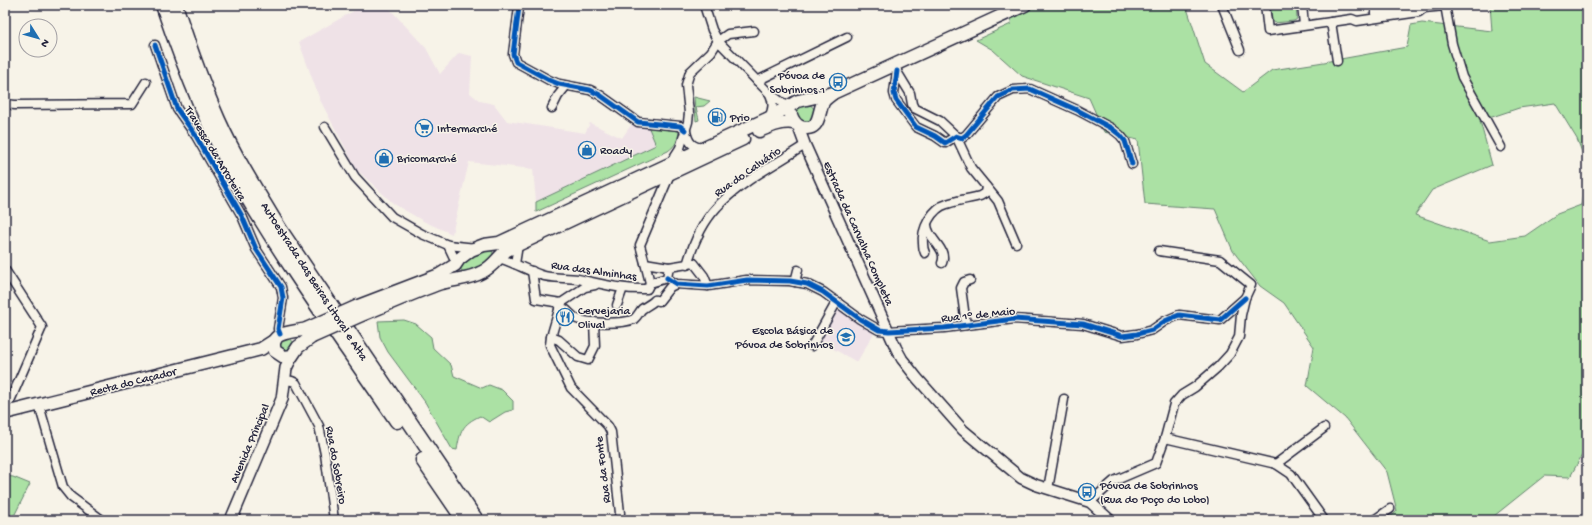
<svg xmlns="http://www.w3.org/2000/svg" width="1592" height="525" font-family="'Gochi Hand',sans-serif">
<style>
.built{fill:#efe2e7}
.green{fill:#abe1a4;stroke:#668270}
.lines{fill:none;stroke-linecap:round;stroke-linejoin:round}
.minor-casing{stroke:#22223b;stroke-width:11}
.tertiary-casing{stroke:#22223b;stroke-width:13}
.secondary-casing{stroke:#22223b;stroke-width:14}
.primary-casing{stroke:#22223b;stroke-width:15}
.motorway-casing{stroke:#22223b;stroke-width:17}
.minor{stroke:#f7f3e8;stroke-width:8}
.tertiary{stroke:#f7f3e8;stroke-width:10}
.secondary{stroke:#f7f3e8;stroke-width:11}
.primary{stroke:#f7f3e8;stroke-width:12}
.motorway{stroke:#f7f3e8;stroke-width:14}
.primary-bridge-casing{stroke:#22223b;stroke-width:15;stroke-linecap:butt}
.primary-bridge{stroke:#f7f3e8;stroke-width:12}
.cycleway-casing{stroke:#f7f3e8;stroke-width:8}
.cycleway{stroke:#0057b8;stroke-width:5}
.labels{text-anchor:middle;stroke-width:3;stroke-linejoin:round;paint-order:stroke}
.poi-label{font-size:12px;fill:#22223b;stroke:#f7f3e8;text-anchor:start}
.street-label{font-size:12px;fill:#22223b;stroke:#f7f3e8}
</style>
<rect width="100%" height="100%" fill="#f7f3e8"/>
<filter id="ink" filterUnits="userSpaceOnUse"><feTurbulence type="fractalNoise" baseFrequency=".025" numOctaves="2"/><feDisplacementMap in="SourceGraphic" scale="8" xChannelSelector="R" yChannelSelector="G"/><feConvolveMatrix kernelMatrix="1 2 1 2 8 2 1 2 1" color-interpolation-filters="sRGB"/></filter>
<g filter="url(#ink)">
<g class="built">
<polygon points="364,5 386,5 426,48 440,74 459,53 472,56 470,93 480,101 494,104 507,121 585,133 590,123 622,138 631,125 648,126 656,145 536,202 533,169 469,162 452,234 425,222 394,204 357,170 320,100 299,42"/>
<polygon points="838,307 874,333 857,362 819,341"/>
</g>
<g class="green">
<polygon points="1012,5 1186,5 1205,64 1243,92 1272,70 1324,62 1407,47 1411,25 1422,23 1492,31 1490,5 1587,5 1587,165 1577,139 1555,103 1519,108 1480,121 1492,165 1432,190 1415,215 1490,241 1525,236 1557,214 1581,205 1587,172 1587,446 1570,477 1544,476 1489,520 1387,520 1397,511 1387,472 1345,418 1307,386 1314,347 1284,303 1260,286 1233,251 1215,209 1145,204 1138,140 1104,132 1089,98 1022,76 993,50 976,40 1011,24"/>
<polygon points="1270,5 1296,5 1297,19 1294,21 1274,23 1272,20"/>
<polygon points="694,97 710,101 704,106 696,107 699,120 696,121"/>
<circle cx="806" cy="113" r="9"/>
<path d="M648 126 679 131C678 141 676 145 668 151L536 212V202L656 145Z"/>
<path d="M486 250H490L493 252 492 258C484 264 472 275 462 271L460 268C463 259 478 254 486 250Z"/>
<path d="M404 320 416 324 431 337 433 348 451 365 454 376 482 388 489 385 502 390 513 401V410L505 412 489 422 480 416C462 424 460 432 457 450L452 449 425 402 388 352 380 337 378 321Z"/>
<polygon points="289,337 294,343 292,351 282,352 278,343"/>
<polygon points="5,476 13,477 30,484 12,520 5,520"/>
</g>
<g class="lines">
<defs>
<g id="minor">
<polyline points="704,5 712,30 718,41 769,93 788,107"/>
<polyline points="1222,5 1240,50"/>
<polyline points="1265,5 1268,31 1352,19 1357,21 1419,12 1424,8"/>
<polyline points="1302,5 1304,25"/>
<polyline points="1445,5 1452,44 1462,77 1501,147"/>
<polyline points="519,7 513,54 516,62 549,80 559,84 590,90 600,95 638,122 680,126 685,130"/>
<polyline points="1375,13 1419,6 1424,8 1445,6"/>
<polyline points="1331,22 1337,61"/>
<polyline points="155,45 177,109 196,136 242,216 256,249 281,287 283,298 278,329 280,334"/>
<polyline points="896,70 910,93 912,104 914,108 940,121 956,136 971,168 998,201 1016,243"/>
<polyline points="897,71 894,93 896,100 916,127 935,136 945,143 956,136 962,138 966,135 998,97 1013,90 1030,89 1077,110 1111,128 1120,135 1125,141 1132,164"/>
<polyline points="757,81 847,37"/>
<polyline points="5,104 15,105 132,104 146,82"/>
<polyline points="552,108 558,96 566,86"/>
<path d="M769 118C773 109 774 103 770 94"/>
<polyline points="325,127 355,177 392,217 422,234 448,245 476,248"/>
<path d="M686 131C688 142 692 147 703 148"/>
<polyline points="671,162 680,148 688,122 689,113 686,85 690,72 711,52 718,41 728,34 754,31"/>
<path d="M927 225C928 240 948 248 942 263"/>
<polyline points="448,245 456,262"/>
<path d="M925 253C924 251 923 247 923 244 921 229 932 208 947 204 958 200 969 199 980 196L985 193 986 187"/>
<path d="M498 258C513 262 526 270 541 275 552 279 566 277 578 279 601 284 624 290 647 289L650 283"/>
<polyline points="645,263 640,245 670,174"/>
<polyline points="515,264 518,245"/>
<path d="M687 265C693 244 702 223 717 207 738 183 778 163 805 145"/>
<polyline points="5,270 42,327 10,401"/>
<polyline points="532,271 536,299 561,303"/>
<polyline points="667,278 676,284 708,286 747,280 790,281 807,284 823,292 860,319 879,330 889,331 944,328 1014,319 1083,324 1122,336 1137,334 1152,330 1165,321 1179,315 1220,320 1245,298"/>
<polyline points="795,282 798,270"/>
<polyline points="650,283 667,278 669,267 694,263 704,276 708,286"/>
<polyline points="650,283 645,263 669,267"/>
<polyline points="655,300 659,301 670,287 676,284"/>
<polyline points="561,303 551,337 550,345 571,388 608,426 611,432 620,513 618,520"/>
<polyline points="561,303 585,287 595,285"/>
<polyline points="617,305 623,288"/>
<path d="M559 309H565C569 312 573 317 577 319 588 324 624 324 634 319 638 316 639 312 642 309 646 306 651 304 655 300"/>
<polyline points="966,325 961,288 964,282 970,280"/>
<polyline points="551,337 559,340 578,357 588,360 595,346 594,322"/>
<polyline points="812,346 837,301"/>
<polyline points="284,380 292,381 296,383 319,426 325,454 334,520"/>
<polyline points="39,405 63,487 71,497 102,520"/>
<polyline points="1165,438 1276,464 1291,474 1324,520"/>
<polyline points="1276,464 1324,428"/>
<polyline points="1048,489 1064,399"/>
<polyline points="1090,502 1114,481 1156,463 1165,438 1174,404 1182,395 1195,387 1218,367 1230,354 1239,337 1241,315 1245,298 1251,285 1220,260 1159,251"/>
<polyline points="1374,520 1390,509"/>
</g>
<polyline id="tertiary" points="798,126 805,145 896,348 902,359 917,378 963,430 1021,478 1036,485 1090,502 1110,520"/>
<polyline id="secondary" points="231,520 282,399 286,368 292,356"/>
<g id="primary">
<path d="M791 115C793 121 796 125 801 127 819 132 818 116 822 105 823 100 828 97 832 94"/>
<path d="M759 131C771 126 782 121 794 123"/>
<polyline points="358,306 439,275 455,265 459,259 471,250 484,245 499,243 769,118 798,101 833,93 1025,5"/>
<path d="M364 314C389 304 415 292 441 283 455 279 470 279 482 272 493 267 498 257 507 250L743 139"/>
<path d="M306 329C294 333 268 330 275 351L284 357 292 356 298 347 312 337"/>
<polyline points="5,413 261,349 275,340"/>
</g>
<g id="motorway">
<path d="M163 5C184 67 208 129 241 186 288 267 344 343 397 421"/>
<path d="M175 5C188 44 201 82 218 120 235 158 258 194 280 230L476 520"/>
<polyline points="423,460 464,520"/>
</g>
</defs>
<use href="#minor" class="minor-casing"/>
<use href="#tertiary" class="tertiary-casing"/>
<use href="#secondary" class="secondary-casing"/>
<use href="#primary" class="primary-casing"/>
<use href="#motorway" class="motorway-casing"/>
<use href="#minor" class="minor"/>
<use href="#tertiary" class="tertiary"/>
<use href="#secondary" class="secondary"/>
<use href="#primary" class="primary"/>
<use href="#motorway" class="motorway"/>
<defs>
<g id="primary-bridge">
<polyline points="306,329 358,306"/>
<polyline points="312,337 364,314"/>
</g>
</defs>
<use href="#primary-bridge" class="primary-bridge-casing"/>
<use href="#primary-bridge" class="primary-bridge"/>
<defs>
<g id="cycleway">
<polyline points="519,7 513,54 516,62 549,80 559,84 590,90 600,95 638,122 680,126 685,130"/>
<polyline points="155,45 177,109 196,136 242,216 256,249 281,287 283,298 278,329 280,334"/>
<polyline points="897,71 894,93 896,100 916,127 935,136 945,143 956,136 962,138 966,135 998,97 1013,90 1030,89 1077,110 1111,128 1120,135 1125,141 1132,164"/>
<polyline points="667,278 676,284 708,286 747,280 790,281 807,284 823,292 860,319 879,330 889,331 944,328 1014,319 1083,324 1122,336 1137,334 1152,330 1165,321 1179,315 1220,320 1245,298"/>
</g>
</defs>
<use href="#cycleway" class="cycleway-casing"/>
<use href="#cycleway" class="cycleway"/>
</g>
</g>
<defs>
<symbol id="bus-ring" viewBox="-11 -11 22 22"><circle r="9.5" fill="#f7f3e8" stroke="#1f6fb2" stroke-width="1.5"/><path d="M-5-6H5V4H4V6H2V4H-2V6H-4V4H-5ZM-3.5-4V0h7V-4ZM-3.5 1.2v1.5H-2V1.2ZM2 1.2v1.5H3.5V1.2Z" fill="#1f6fb2"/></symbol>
<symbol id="fuel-ring" viewBox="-11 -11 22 22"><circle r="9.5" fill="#f7f3e8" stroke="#1f6fb2" stroke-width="1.5"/><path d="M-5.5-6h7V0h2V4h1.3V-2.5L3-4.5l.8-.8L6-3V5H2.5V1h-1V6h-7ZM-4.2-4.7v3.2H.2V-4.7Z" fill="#1f6fb2"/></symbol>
<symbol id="supermarket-ring" viewBox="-11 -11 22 22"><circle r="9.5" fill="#f7f3e8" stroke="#1f6fb2" stroke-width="1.5"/><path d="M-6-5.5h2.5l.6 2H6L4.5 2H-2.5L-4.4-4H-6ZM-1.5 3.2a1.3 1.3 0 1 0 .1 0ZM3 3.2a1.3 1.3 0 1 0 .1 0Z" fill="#1f6fb2"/></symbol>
<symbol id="shop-ring" viewBox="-11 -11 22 22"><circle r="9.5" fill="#f7f3e8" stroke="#1f6fb2" stroke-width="1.5"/><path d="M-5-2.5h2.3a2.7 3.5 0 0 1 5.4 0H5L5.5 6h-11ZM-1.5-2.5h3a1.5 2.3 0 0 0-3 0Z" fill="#1f6fb2"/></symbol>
<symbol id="restaurant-ring" viewBox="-11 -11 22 22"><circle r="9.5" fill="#f7f3e8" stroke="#1f6fb2" stroke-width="1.5"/><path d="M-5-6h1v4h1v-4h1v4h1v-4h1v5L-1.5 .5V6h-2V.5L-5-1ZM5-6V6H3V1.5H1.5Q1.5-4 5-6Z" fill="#1f6fb2"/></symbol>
<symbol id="school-ring" viewBox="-11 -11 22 22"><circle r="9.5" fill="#f7f3e8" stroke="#1f6fb2" stroke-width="1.5"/><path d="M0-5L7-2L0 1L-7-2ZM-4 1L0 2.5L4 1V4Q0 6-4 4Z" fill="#1f6fb2"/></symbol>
</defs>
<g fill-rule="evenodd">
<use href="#bus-ring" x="828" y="72" width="20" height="20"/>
<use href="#fuel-ring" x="707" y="107" width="20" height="20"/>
<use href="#supermarket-ring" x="414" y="118" width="20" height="20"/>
<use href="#shop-ring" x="577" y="140" width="20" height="20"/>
<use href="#shop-ring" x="374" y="148" width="20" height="20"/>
<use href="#restaurant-ring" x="555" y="307" width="20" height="20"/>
<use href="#school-ring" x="836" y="327" width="20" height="20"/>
<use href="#bus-ring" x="1077" y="482" width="20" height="20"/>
</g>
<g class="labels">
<g class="poi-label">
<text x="825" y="79" text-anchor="end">Póvoa de<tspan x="825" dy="14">Sobrinhos 1</tspan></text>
<text x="730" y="121">Prio</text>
<text x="437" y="132">Intermarché</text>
<text x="600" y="154">Roady</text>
<text x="397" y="162">Bricomarché</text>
<text x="578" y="314">Cervejaria<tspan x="578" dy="14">Olival</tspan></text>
<text x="833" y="334" text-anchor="end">Escola Básica de<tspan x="833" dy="14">Póvoa de Sobrinhos</tspan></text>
<text x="1100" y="489">Póvoa de Sobrinhos<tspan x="1100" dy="14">(Rua do Poço do Lobo)</tspan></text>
</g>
<g class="street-label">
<text transform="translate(216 153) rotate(59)" y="4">Travessa da Arroteira</text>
<text transform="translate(747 171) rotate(-35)" y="4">Rua do Calvário</text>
<text transform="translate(859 233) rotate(66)" y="4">Estrada da Carvalha Completa</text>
<text transform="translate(594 270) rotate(8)" y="4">Rua das Alminhas</text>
<text transform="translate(315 281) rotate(57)" y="4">Autoestrada das Beiras Litoral e Alta</text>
<text transform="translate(978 314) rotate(-6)" y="4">Rua 1° de Maio</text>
<text transform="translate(133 381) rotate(-14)" y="4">Recta do Caçador</text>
<text transform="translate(249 443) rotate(-67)" y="4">Avenida Principal</text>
<text transform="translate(337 465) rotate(80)" y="4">Rua do Sobreiro</text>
<text transform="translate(602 470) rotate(-97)" y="4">Rua da Fonte</text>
</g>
</g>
<rect width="1592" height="525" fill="none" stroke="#f7f3e8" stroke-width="20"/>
<rect x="10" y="10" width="1572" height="505" fill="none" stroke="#22223b" stroke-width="1.5" filter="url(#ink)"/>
<g transform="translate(38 38) rotate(127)"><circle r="19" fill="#f7f3e8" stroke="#a29fa3"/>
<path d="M0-3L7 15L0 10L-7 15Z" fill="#1f6fb2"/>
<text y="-6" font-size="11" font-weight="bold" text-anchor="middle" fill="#22223b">N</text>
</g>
</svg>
